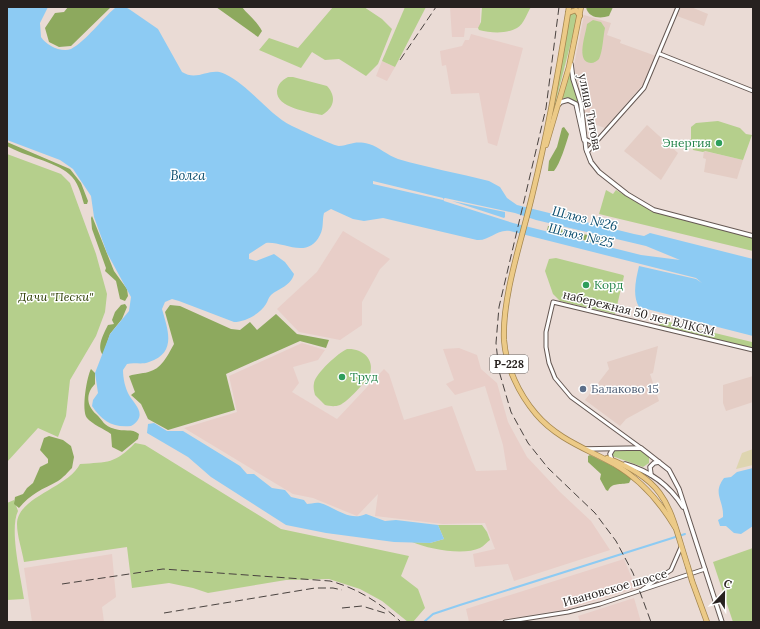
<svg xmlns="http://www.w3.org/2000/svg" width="760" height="629" font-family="Lora,serif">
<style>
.built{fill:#e4cdc5}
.industrial{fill:#e8cec8}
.green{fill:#b5cf8c}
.forest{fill:#8da95e}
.sand{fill:#ded5b0}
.water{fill:#8dcbf3;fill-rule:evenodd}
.pier{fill:#eadbd5}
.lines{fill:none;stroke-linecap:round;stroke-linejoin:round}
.canal{stroke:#8dcbf3;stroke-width:2}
.tertiary-casing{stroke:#655853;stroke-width:5}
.secondary-casing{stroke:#655853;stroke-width:5.5}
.trunk-casing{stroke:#a4864f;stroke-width:6}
.tertiary{stroke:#fff;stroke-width:3}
.secondary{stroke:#fff;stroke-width:3.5}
.trunk{stroke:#ecca87;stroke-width:4.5}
.rail{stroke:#49423f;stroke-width:1;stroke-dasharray:8 4;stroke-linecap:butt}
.trunk-bridge-casing{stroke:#a4864f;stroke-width:6;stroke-linecap:butt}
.trunk-bridge{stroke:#ecca87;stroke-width:4.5}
.leisure-dot{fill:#2e9e5b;stroke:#fff;stroke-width:1.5}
.service-dot{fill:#5c6f8a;stroke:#fff;stroke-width:1.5}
.labels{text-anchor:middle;stroke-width:3;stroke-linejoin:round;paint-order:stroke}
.shield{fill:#fff;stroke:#686462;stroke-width:1}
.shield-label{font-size:11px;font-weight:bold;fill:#27211f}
.street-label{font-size:12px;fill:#27211f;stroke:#fff}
.leisure-label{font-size:12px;fill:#27864d;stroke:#fff;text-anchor:start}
.park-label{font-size:12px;font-style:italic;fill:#2c3d03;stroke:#fff}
.service-label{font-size:12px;fill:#4e5e75;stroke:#fff;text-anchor:start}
.water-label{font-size:13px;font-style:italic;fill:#084b6c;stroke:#fff}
</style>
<rect width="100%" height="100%" fill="#eadbd5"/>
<g class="built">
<polygon points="681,7 691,7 708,14 704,26 677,16"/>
<polygon points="584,15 611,23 607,35 621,40 620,43 656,56 646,81 605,128 585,121 578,85 574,65"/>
<polygon points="647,125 678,153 661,180 624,151"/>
<polygon points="704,151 743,160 737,179 704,172 706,159 703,158"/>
<polygon points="658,346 653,373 650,374 659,401 626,419 620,426 585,400 609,369 607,362"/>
<polygon points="753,376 753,402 726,411 723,403 723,385"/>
</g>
<g class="industrial">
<polygon points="450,7 480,7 480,28 465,28 464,37 452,37"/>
<polygon points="471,34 523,48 497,146 488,143 479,93 451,94 446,65 442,66 440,51 462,46 465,40 469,40"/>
<polygon points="382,61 395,67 387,81 376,76"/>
<polygon points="343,231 390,259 380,269 362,302 362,325 340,340 299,332 277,309 317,272"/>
<polygon points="302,343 325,350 318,360 293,367 299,383 292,392 337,419 384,369 389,374 404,420 452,406 476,471 507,470 503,445 485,386 455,395 446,384 454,380 443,349 459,348 477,355 481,369 497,383 508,422 527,457 560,492 591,521 610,550 514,581 508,564 475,567 473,554 495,549 485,523 443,524 375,516 378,494 357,516 313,498 293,494 184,428 237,412 229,376"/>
<polygon points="112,554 116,597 102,607 104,622 32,622 24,568"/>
<polygon points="624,559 636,588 568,609 489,622 469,622 466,609"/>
<polygon points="634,598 641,622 580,622 578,616"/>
</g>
<g class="green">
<polygon points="333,7 364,7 382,19 392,29 378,64 366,76 339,59 325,60 312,52 301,68 259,50 269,38 298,48"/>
<polygon points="405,7 426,7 395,67 382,61"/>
<path d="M482 7H531C527 13 524 24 517 28 506 34 491 33 479 30L478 28 481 22Z"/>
<polygon points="576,12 578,15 546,139 570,14"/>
<path d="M593 20 601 22 605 28C603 37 603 50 599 59 597 61 594 63 591 63 575 62 586 34 587 24Z"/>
<path d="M570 69 580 107C574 101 571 95 561 99Z"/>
<path d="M288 77H293L327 86C337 97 334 108 322 115 309 112 276 108 277 91 278 84 282 80 288 77Z"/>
<polygon points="718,121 740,128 746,134 752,135 743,160 705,151 703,152 693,150 692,147 686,145 691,139 691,127 696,123"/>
<polygon points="7,154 61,174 70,183 96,254 107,294 105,312 96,336 70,380 66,416 58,437 38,428 7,462"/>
<polygon points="606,190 613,194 616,190 653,212 753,238 753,251 599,214"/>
<polygon points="556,258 623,275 624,276 615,314 560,301 553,294 545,271 549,259"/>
<polygon points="661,320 752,342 752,348 659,326"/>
<path d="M347 349C361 348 375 358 370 374 367 381 347 402 340 405 334 407 330 406 325 405L315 395C314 391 313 387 314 383 316 373 338 353 347 349Z"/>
<path d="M135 443 145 445 281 529 409 556 401 576 418 589 425 608 413 622H408L382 601 360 589 329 579 286 580 208 593 193 588 169 583 132 588 127 547 24 562C22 550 17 536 17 524 17 497 68 488 80 464 108 462 115 464 135 443Z"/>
<polygon points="614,450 640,450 649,457 649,463 643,467 612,456 611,454"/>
<path d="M14 500 18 511C9 530 21 577 24 599L7 600V503Z"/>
<path d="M438 525H482L487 532 490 540C487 542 484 546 480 548 463 556 429 549 412 542L430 543 444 539Z"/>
<polygon points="753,548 753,622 733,622 713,562"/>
</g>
<g class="forest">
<polygon points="68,7 111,7 71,46 59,47 49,42 45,28 55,13 64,12"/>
<path d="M216 7H242C248 15 257 21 262 31L258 37Z"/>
<path d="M586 7H613L609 16C600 19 588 18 586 7Z"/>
<path d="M564 127 569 134C566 144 560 164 554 171H548L549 161 557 147 562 128Z"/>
<path d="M7 142 70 169 81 183 88 201 87 204H84C81 194 78 181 69 174 56 162 24 156 7 146Z"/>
<polygon points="92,216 114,271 127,289 128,296 125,301 120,299 116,281 105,271 106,268 92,229 91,218"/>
<polygon points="548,226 605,239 604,245 547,231"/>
<path d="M125 304 127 307 122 319 110 334 103 355C96 347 104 333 108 325L114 324 112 320 115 312 121 305Z"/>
<path d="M170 305 180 306 231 329 240 330 250 322 257 330 276 314 297 334 329 340 326 348 300 341 226 374 235 410 168 430 148 419 141 404 131 395 135 392 129 376C137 373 144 374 151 371 162 368 169 353 174 344L165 312Z"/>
<path d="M91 369 95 373V384C85 394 87 406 96 414 103 420 103 426 115 429 123 432 132 428 139 434L138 439 122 452 112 447 111 434C104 429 92 424 87 418 81 410 87 376 91 369Z"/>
<path d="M49 436 63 440 71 446 74 457 72 468C68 472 63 478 58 481 43 489 30 494 19 508L14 504 15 497 23 494 27 488 33 483 40 467 48 463V459L40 450 44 438Z"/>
<path d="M590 455C604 462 619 468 631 479L629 483C620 485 612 482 608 491L606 490 600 479 601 474 588 462V456Z"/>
</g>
<polygon class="sand" points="753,449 753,465 736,469 742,453"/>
<g class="water">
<path d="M7 7H48L40 23 41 37C46 45 61 53 71 49 86 41 102 19 115 8L125 7 129 9 158 29 182 72C198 82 210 66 225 74 251 87 268 114 292 126 299 129 334 146 339 146 351 145 354 140 369 144 379 147 387 155 398 159 428 168 459 173 489 181L500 187 507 198 517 205 634 234 644 236 650 233 753 259V336L639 307C632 295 636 279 639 266L696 279 702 283 696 278 510 231C496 229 490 241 477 240L383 218 364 221 353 219 331 209 324 213C322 220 324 228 320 235 308 260 283 241 266 243L249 254V259L256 261 274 254 285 262 294 274C291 286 279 288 271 295 268 298 268 301 266 304 260 314 245 322 234 322L179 301 172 299 165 302 162 309C168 330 177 353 149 362 142 365 134 362 127 364L123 370C123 378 125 388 129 395 134 404 149 415 131 426 113 428 102 421 92 406L93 400 98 393 95 373 110 334 129 311 131 297 107 253 94 217 91 196 73 169 60 160 7 140ZM445 198 515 213 536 220 646 246 680 260 641 255 513 223 444 201 443 199Z"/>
<polygon points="452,201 505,212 505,217 504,218"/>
<path d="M154 423 167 431H183L240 466 247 474H254L272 488 285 490 291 497 304 500 307 504C310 504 316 502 320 503 335 507 349 522 366 514L385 521 396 520 438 525 444 539 430 543 394 542 326 533 286 525 211 477 188 457 147 433 148 424Z"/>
<path d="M753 468V526L741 534 734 533 726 526H720L718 520 723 517C724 500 712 494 724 478L731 477 737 472Z"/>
</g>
<polygon class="pier" points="373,181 443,198 443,200 373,184"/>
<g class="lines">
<polyline class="canal" points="424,622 433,614 460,605 685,534"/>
<defs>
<g id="tertiary">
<polyline points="660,54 753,91"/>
<polyline points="585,139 591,142 596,142"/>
<polyline points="587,152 644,88 678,7"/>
<polyline points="641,448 571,397 555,378 549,363 546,347 546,332 553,302 753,350"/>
<polyline points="643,589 671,570 681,547"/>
<polyline points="505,622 568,612 600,604 705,569"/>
</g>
<g id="secondary">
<polyline points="571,64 573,79 581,104 586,149 591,162 599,172 627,194 654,210 753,236"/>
<polyline points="558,105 561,102 568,100 576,104 584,140"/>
<polyline points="586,449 641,448 669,470 679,489 722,622"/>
<polyline points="612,461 610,454 613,449"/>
<path d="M625 464C650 471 670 486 683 507"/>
<polyline points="651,475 650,467 654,463 659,462"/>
</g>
<g id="trunk">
<path d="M569 7C559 69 548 131 533 192 523 236 502 295 504 340 506 367 519 394 536 414 557 439 587 449 614 464 640 479 660 502 675 527"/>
<polyline points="568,13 576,10 580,16"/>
<polyline points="546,145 569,67 581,7"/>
<path d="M607 458C670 482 669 509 688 567"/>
<polyline points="692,581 707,622"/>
</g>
</defs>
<use href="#tertiary" class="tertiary-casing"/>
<use href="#secondary" class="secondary-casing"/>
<use href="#trunk" class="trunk-casing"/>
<use href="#tertiary" class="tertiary"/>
<use href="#secondary" class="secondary"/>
<use href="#trunk" class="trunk"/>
<g class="rail">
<polyline points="559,7 546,108 499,307 496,343 499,371 511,412 528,443 548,468 595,513 616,541 633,573 651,622"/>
<polyline points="400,60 436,7"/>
<path d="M62 584 163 569 330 581C357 588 380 603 400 621"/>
<polyline points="342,608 362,606 388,614"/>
<polyline points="164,613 315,588 333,588 342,590"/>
</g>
<defs>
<polyline id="trunk-bridge" points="688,567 692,581"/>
</defs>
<use href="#trunk-bridge" class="trunk-bridge-casing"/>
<use href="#trunk-bridge" class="trunk-bridge"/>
</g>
<g class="leisure-dot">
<circle cx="719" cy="143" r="4"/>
<circle cx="586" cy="285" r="4"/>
<circle cx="342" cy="377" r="4"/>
</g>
<circle class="service-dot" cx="583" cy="389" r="4"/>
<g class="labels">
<rect class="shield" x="490" y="355" width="38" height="18" rx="3"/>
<g class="shield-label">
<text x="509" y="368">Р-228</text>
</g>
<g class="street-label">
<text transform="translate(590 112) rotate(79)" y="4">улица Титова</text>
<text transform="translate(639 313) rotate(14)" y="4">набережная 50 лет ВЛКСМ</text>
<text transform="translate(615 588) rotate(-16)" y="4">Ивановское шоссе</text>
</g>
<g class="leisure-label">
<text x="711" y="147" text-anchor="end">Энергия</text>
<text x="594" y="289">Корд</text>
<text x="350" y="381">Труд</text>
</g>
<g class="park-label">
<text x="56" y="301">Дачи "Пески"</text>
</g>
<g class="service-label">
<text x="591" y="393">Балаково 15</text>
</g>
<g class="water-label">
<text x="188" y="180">Волга</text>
<text transform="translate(585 218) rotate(14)" y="5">Шлюз №26</text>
<text transform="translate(581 235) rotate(14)" y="5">Шлюз №25</text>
</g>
</g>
<rect width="760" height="629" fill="none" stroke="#27211f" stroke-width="16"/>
<g transform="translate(724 593) rotate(22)" stroke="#ffffff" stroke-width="3" paint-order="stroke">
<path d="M0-3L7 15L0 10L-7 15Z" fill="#27211f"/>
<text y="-6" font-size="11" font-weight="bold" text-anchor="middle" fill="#27211f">С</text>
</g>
</svg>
